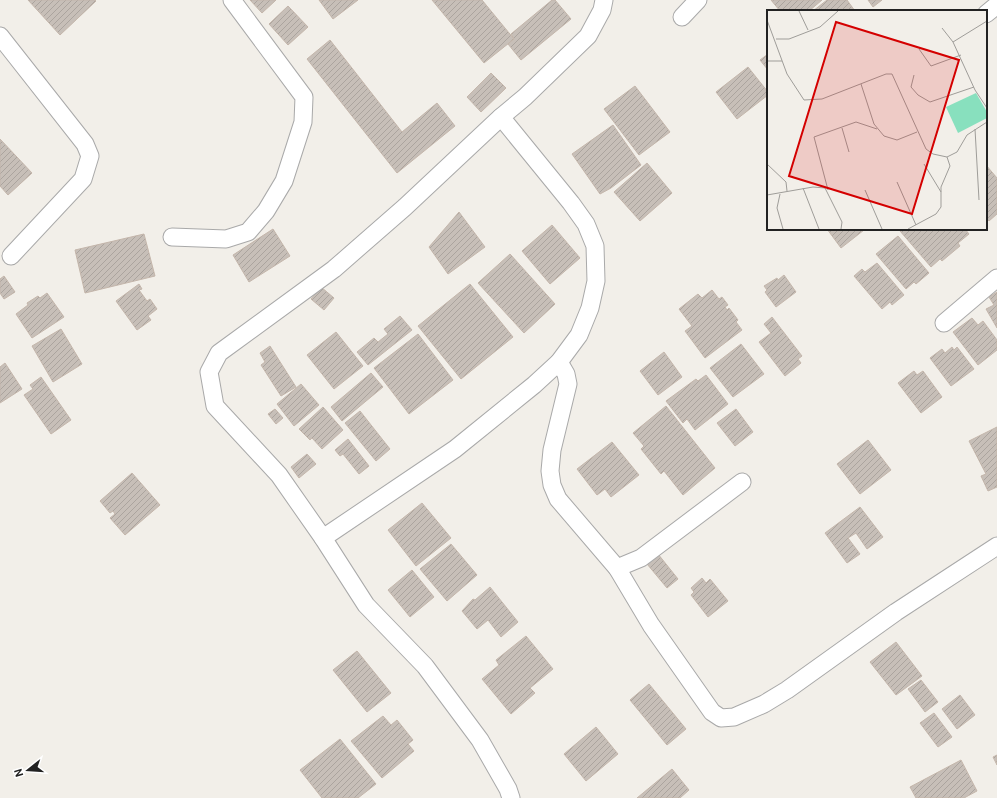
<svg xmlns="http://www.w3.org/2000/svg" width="997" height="798" font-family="Overpass,sans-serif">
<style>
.building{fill:url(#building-hatch);stroke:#c4b6ab}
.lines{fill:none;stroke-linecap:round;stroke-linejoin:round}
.minor-casing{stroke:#a9a9a9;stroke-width:19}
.minor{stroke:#fff;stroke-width:17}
.inset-road{fill:none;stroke:#9f9d99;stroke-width:1}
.view{fill:#d40000;fill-opacity:0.15;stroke:#d40000;stroke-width:2}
.inset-edge{fill:none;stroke:#222;stroke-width:2}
</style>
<defs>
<pattern id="building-hatch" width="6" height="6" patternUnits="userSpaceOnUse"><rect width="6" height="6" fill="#c7bfb8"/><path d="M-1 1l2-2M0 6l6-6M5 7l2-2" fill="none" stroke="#aba49e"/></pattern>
</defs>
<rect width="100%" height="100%" fill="#f2efe9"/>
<g class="building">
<polygon points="28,0 95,0 96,1 60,35"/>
<polygon points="250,0 276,0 262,13"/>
<polygon points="319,0 358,0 333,19"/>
<polygon points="432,0 482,0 514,39 484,63"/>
<polygon points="552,0 555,0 571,19 521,60 508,44 514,39 511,34"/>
<polygon points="771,0 822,0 809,11 780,11"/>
<polygon points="827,0 847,0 855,11 813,11"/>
<polygon points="868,0 882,0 873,7"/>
<polygon points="288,6 308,27 288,45 269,24"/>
<polygon points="330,40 402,132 437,103 455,126 397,173 307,59"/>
<polygon points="768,54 768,70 760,60"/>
<polygon points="748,67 768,92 768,95 737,119 716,92"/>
<polygon points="491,73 506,88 481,112 467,97"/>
<polygon points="635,86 670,132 639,155 604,109"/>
<polygon points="613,125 641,165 611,188 600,194 572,154"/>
<polygon points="0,139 32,173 8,195 0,186"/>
<polygon points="647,163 672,193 640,221 614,192"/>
<polygon points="986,165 997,178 997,214 989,221 987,219 986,220"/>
<polygon points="459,212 485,247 448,274 429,247"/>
<polygon points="552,225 580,258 550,284 522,251"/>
<polygon points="273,229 290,256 249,282 233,255"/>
<polygon points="827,229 864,229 864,230 841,248"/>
<polygon points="902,229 965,229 969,234 958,243 960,246 942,261 940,259 931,267 900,231"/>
<polygon points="144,234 155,276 85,293 75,250"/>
<polygon points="898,236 929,273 916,284 914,282 906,289 876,254"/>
<polygon points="510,254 555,304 524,333 478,283"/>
<polygon points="877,263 904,295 892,305 890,302 882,309 854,276 862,269 865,272"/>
<polygon points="784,275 796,292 776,307 765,292 767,290 764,286 777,278 778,280"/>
<polygon points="4,276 15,292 4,299 0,293 0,279"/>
<polygon points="139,284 142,289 139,290 147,301 150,299 157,309 148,316 151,320 137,330 116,301"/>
<polygon points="470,284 513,337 461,379 418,326"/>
<polygon points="321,287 334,298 324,310 311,299"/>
<polygon points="712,290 719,299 722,297 728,305 725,307 727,310 729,308 738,320 736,322 742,330 705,358 685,331 692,326 679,309 698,294 702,298"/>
<polygon points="997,292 997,328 986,309 994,305 989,297"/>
<polygon points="47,293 64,317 32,338 16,314 28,305 27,303 38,296 40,298"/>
<polygon points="400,316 412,330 368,365 357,352 374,338 378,342 388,334 384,329"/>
<polygon points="772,317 802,356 798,359 801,363 785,376 759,342 771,333 764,324"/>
<polygon points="972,318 978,325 983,321 997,340 997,350 978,365 953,332"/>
<polygon points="61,329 82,364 53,382 32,346"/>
<polygon points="336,332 363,366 334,389 307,355"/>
<polygon points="418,334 453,380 409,414 374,368"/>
<polygon points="741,344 764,374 733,397 710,368"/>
<polygon points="270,346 296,387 281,396 261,365 265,362 260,353"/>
<polygon points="952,347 954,350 957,347 974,369 951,386 930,358 942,349 945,353"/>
<polygon points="664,352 682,377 658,395 640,371"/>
<polygon points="5,363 22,389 0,403 0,367"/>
<polygon points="914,371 917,375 923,371 942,397 921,413 898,383"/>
<polygon points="371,373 383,387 342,421 331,407"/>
<polygon points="706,375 728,404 695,430 687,419 683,423 666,401 696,379 698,381"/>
<polygon points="41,377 71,420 51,434 24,395 33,389 30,385"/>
<polygon points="301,384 319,405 294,426 277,404"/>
<polygon points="666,406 715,468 683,495 664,471 661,474 641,449 644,446 633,433"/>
<polygon points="323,407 343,430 322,449 312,438 310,440 299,429"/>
<polygon points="275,409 283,418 276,424 268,414"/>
<polygon points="736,409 753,432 735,446 717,423"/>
<polygon points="360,411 390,449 376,461 345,423"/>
<polygon points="997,427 997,487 988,491 981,476 986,474 969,441"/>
<polygon points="348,439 369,466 359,474 343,454 340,456 335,450"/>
<polygon points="868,440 891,470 860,494 837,464"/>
<polygon points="612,442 639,475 611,497 605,489 597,495 577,469"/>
<polygon points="307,454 316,464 299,478 291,467"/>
<polygon points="132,473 160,505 125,535 110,518 115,514 113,511 110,513 100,501"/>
<polygon points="422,503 451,538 416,566 388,530"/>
<polygon points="860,507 883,537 867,549 856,533 848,538 860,554 847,563 825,533"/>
<polygon points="451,544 477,575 447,601 420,569"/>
<polygon points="658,554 678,579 667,588 647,564"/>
<polygon points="412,570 434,597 410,617 388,590"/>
<polygon points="702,578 706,583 710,579 728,601 708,617 691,595 694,592 691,588"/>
<polygon points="490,587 518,622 501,637 488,620 477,629 462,611 473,599 475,600"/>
<polygon points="526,636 553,669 530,688 535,693 511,714 482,679 499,665 496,660"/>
<polygon points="896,642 922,676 896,695 870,662"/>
<polygon points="357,651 391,693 367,712 333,670"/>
<polygon points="921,680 938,702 925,712 908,689"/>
<polygon points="649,684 686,729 667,745 630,700"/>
<polygon points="960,695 975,715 957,729 942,709"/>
<polygon points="934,713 952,737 938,747 920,723"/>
<polygon points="383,716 391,725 397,720 413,740 408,744 414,751 382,778 351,741"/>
<polygon points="596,727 618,754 586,781 564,754"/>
<polygon points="340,739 376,784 358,798 322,798 300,770"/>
<polygon points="997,755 997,765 993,757"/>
<polygon points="961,760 977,791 964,798 916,798 910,787"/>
<polygon points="672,769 689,790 680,798 637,798"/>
</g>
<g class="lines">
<defs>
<g id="minor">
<polyline points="986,14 997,5"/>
<polyline points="682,17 698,0"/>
<polyline points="0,36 85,144 90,156 83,179 11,256"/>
<polyline points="172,237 226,239 248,232 266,211 284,181 303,122 304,97 232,0"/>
<polyline points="944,323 997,278"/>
<polyline points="559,362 566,374 568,384 552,450 550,471 552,485 558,499 617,568 651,625 712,712 721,718 734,717 764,704 787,690 896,612 997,546"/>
<polyline points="323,538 455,449 534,385 559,362 579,335 590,308 596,281 595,246 586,224 571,203 501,117"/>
<polyline points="617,568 641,558 742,482"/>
<polyline points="511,798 508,789 480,740 425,666 366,605 323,538 279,475 215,406 209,372 219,353 334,269 405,207 501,117 525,97 588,36 602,10 604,0"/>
</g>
</defs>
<use href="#minor" class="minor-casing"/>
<use href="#minor" class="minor"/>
</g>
<g transform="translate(767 10)">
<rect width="220" height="220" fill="#f2efe9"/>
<path d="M209 83 220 102V108L191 123 179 97Z" fill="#88e0be"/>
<path class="inset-road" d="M32 1 41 20M0 10 20 64 37 90 55 89 119 64H125L159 139 166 144 180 147 190 142 200 125 220 112M175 18 186 32 208 80 220 98M9 29H22L53 17 71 1M186 32 220 11M152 39 164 56 194 45M0 51H15M147 65 144 77 151 85 163 92 207 77M94 74 107 114 117 126 130 130 150 122M75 118 82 142M208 119 212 190M0 154 19 172 20 181M157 154 174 182M130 172 149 215M36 178 52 219M61 180 47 127 89 112 110 119M98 180 115 219M13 184 10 198 16 219M0 185 46 177 58 178 75 212 74 219M141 219 169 204 174 197V177L183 156 180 147"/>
<path class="view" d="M69 12 192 50 145 204 22 166Z"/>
<rect width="220" height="220" class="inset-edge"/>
</g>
<g transform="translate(28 770) rotate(253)" stroke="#ffffff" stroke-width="3" paint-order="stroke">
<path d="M0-3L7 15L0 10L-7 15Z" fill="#222222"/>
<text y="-6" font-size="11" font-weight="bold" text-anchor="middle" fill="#222222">N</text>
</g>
</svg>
